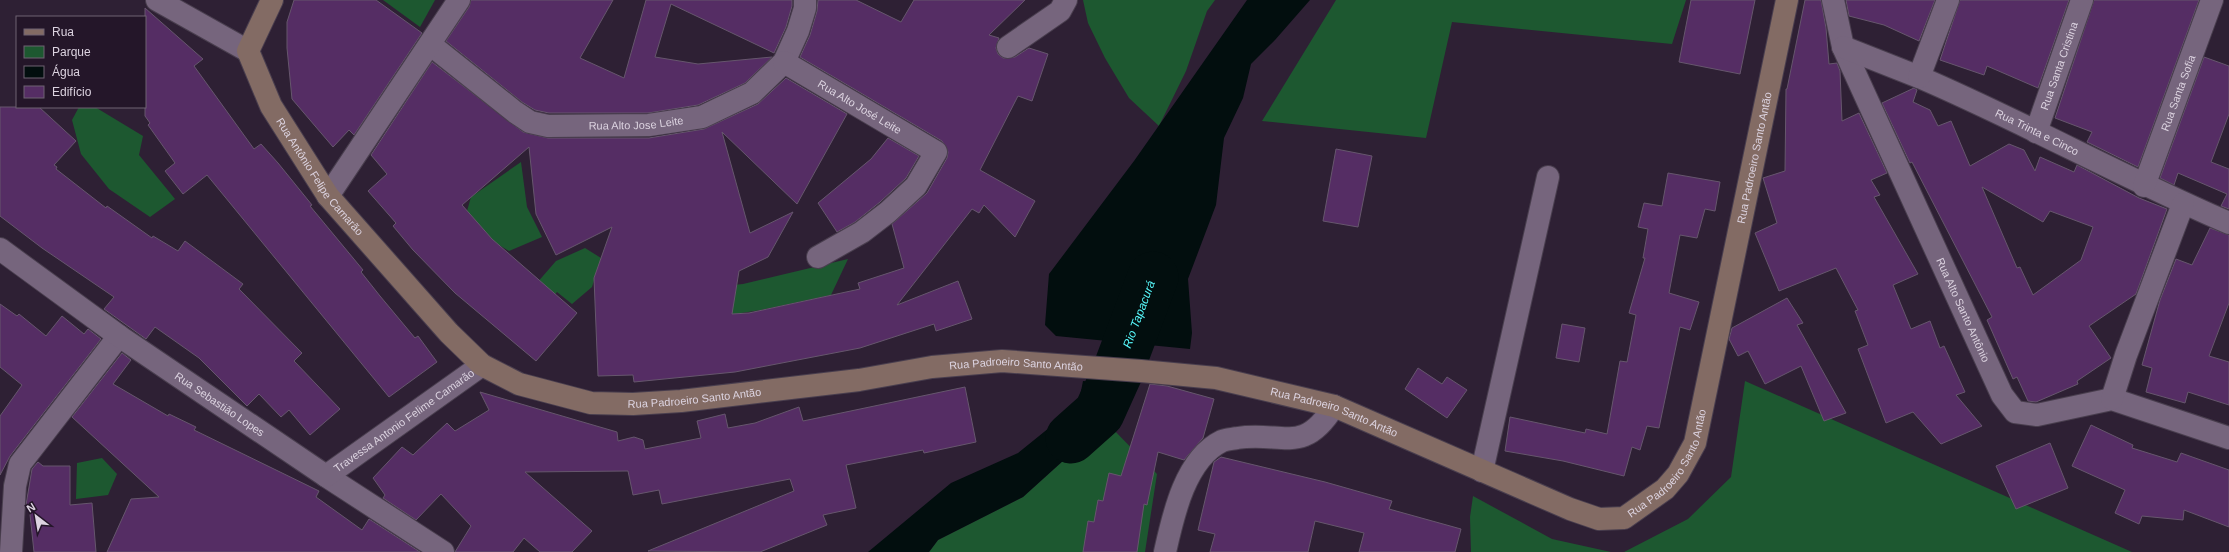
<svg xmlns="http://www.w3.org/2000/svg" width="2229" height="552" font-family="Arial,sans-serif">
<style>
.green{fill:#1d5830}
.water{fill:#020e0e}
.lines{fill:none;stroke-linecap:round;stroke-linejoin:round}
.river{stroke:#020e0e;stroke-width:51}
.building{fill:#552d64;stroke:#66566d;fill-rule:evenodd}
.minor-casing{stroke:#493e4e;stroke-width:24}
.tertiary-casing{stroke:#493e4e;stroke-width:24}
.secondary-casing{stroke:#493e4e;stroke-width:24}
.minor{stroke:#76657d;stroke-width:22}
.tertiary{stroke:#76657d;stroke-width:22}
.secondary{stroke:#836b64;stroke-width:22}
.labels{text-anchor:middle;stroke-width:3.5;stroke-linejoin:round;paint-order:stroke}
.street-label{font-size:11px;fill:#dcd3e0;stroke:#241629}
.water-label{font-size:12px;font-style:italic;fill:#56f6f9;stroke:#241629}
</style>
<rect width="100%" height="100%" fill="#2e2034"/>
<g class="green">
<polygon points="383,0 435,0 420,27"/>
<polygon points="1083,0 1215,0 1207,11 1186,71 1159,126 1129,98 1105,58 1088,23"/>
<polygon points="1336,0 1686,0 1672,44 1452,22 1426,138 1262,121"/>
<polygon points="79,107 95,107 143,136 139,155 175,199 150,217 109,189 81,154 72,120"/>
<polygon points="521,162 527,207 542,237 509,251 494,242 467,211 471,197"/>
<polygon points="585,248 601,258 592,287 572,304 557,292 538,315 523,299 556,261"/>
<polygon points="848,259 831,295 761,310 708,318 630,296 743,284"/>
<polygon points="1745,381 2132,552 1624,552 1688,519 1731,477"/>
<polygon points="1106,422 1157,474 1145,552 929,552 938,540 1023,497"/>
<polygon points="102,458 117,474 108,495 76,499 77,463"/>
<polygon points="1473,496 1552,539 1611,552 1471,552 1470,517"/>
</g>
<g class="water">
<polygon points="1247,0 1310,0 1275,40 1251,64 1243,98 1224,138 1216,205 1188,279 1192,333 1190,349 1056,336 1045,325 1049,274 1134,161"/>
<polygon points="1083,381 1128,384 1106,422 1023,497 938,540 929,552 868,552 951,483 1018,453 1065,415 1079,401"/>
</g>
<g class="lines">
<path class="river" id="s1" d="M1071 438 1099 413 1117 373 1153 277"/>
</g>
<g class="building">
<polygon points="294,0 376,0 422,33 354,135 349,130 333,147 292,99 287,48 287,22"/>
<polygon points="471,0 613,0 580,58 624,78 646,0 792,0 792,6 786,27 774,53 671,4 655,57 698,64 772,57 745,83 698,105 648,113 549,113 535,110 522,102 446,41 469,7"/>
<polygon points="818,0 856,0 901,22 914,0 1025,0 989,35 999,38 996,48 998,54 1003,58 1015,57 1029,48 1048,54 1032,101 1018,96 980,170 1035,201 1015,237 984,205 979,213 972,209 897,305 958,281 972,319 936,331 934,324 860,348 735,372 634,382 633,375 598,376 594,278 612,227 556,255 536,214 529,147 462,205 492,239 577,313 536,361 455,293 413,250 393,226 396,223 368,191 387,174 371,155 432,62 523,132 548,138 649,138 704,129 758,104 786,78 847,114 797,204 722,132 750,233 793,212 768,257 739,271 732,314 749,313 860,289 858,283 904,268 892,224 927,193 947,158 948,152 942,141 800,57 810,35 817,11"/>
<polygon points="1691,0 1755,0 1740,74 1679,62"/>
<polygon points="1805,0 1821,0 1826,28 1829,64 1837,63 1840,71 1842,121 1859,113 1887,173 1871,180 1880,195 1874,197 1918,274 1893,285 1911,329 1930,321 1940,348 1944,346 1965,392 1956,395 1982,426 1941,444 1913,412 1886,423 1858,349 1868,345 1855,311 1858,310 1836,268 1779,291 1755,233 1777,223 1763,178 1785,171 1786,89 1787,89"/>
<polygon points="1846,0 1935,0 1919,41 1884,25 1849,16"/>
<polygon points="1960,0 2069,0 2038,88 1987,66 1984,75 1940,60"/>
<polygon points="2094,0 2199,0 2138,167 2087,142 2092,132 2055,118"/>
<polygon points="145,8 203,59 194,66 254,149 261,144 278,163 312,205 310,206 363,270 361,272 380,296 415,338 418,336 437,362 389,397 207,175 183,194 165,171 175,163 148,125 150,123 145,116"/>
<polygon points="2204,57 2229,66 2229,114 2211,162 2229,169 2229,209 2221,206 2227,194 2178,173 2174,185 2160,178"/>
<path d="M1914 88 1917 90 1913 102 1930 110 1938 126 1951 121 1970 166 2009 144 2024 150 2035 171 2040 157 2074 172 2077 165 2139 198 2167 209 2136 294 2089 326 2111 358 2077 381 2078 384 2036 402 2028 401 2017 377 2013 379 1987 320 1992 317 1912 162 1910 163 1882 103ZM1982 187 2043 222 2050 211 2093 227 2081 260 2033 295 2020 267 2017 268Z"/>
<polygon points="0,107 39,107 76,141 54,165 57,167 56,169 106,208 107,206 152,238 153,236 178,251 185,241 243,284 239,289 302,353 294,361 340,409 310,435 289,410 281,417 259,394 247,406 199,358 155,327 146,339 104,309 114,297 42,248 0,216"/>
<polygon points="888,138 919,156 906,178 880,202 855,222 837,232 818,203 871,159"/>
<polygon points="1336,149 1372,156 1358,227 1323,221"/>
<polygon points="1668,173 1720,182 1715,211 1705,209 1697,238 1680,235 1669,293 1699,302 1690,330 1680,327 1659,428 1647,426 1640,450 1632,447 1624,476 1563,461 1505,451 1510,417 1585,433 1586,429 1607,434 1620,361 1627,362 1636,315 1629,313 1645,258 1643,258 1648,229 1638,227 1644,203 1662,206"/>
<polygon points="2210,228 2229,235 2229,303 2209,356 2229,362 2229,405 2188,392 2185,403 2146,392 2152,368 2142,365 2160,300 2176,259 2192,265"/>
<polygon points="1787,298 1803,323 1797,325 1846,413 1824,421 1801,366 1765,384 1748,351 1738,356 1729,339 1732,328"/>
<polygon points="0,304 17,316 19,314 46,336 62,316 84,334 88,329 101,339 10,456 0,475 0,416 22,385 0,367"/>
<polygon points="1562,324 1585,328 1579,362 1556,358"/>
<polygon points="122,353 131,360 113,384 168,416 169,414 196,427 194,430 319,491 316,497 362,530 369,519 420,552 107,552 131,499 159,497 72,417"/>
<polygon points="1418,368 1442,384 1447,377 1467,390 1447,418 1405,389"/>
<polygon points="1150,384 1167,386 1214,399 1203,438 1184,460 1158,452 1147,505 1144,504 1137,552 1083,552 1088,521 1094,522 1098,500 1103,501 1109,473 1121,476"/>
<polygon points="965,387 976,442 924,453 923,450 846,465 856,508 823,515 827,525 760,552 648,551 794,491 790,479 662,504 659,490 633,495 628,471 525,472 592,531 572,552 540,552 524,538 513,552 455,552 471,526 441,494 416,520 383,498 385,495 373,478 402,447 413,455 447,423 455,431 489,410 480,392 617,432 618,441 634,437 643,440 645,449 701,438 697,421 725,414 728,428 755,423 799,407 803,421"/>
<polygon points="2091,425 2133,445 2132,448 2177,462 2181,453 2229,470 2229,527 2184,510 2183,520 2142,516 2139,524 2115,513 2125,490 2072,466"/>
<polygon points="2050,443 2068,488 2016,509 1996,466"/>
<polygon points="1221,457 1325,482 1392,501 1389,509 1461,529 1455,552 1359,552 1364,533 1315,521 1308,552 1210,552 1215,534 1198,530 1214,462"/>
<polygon points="38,462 43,466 70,466 70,505 92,503 96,552 34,552 29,505 26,505 32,469"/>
</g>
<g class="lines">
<defs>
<g id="minor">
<polyline points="157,0 248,51"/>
<path id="s2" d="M1833 0 1843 47 2002 395 2015 412 2037 415 2112 399 2229 438"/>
<path id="s3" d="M431 45 515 112 530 122 548 126 649 125 702 117 752 93 784 62 798 31 805 8V0"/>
<polyline points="1008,47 1060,11 1066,0"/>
<path id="s4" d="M1843 47C1868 57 1894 67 1919 77 2024 122 2124 178 2229 223"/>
<path id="s5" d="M784 62 936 152 916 186 888 212 862 232 818 257"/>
<polyline points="1919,77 1948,0"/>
<path id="s6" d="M2036 132 2082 0"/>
<path id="s7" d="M2144 186 2212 0"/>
<polyline points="328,196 459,0"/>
<polyline points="2112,399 2126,355 2183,204"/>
<polyline points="1482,471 1548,177"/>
<polyline points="326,476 443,552"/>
<polyline points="11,552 15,486 20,464 119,336"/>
</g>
<g id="tertiary">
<path id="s8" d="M0 249 119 336 326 476 482 365"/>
<path d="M1165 552C1173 516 1185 459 1222 441 1227 439 1233 439 1237 438 1283 431 1303 456 1334 406"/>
</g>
<g id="secondary">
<path id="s9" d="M272 0 248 51 271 106 328 196 449 333 482 365 519 384 591 403 633 404 681 401 859 380 932 367 1002 361 1141 371 1216 378 1334 406 1570 509 1599 519 1624 518 1665 489 1678 474 1695 443 1787 0"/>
</g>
</defs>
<use href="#minor" class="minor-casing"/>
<use href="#tertiary" class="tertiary-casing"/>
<use href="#secondary" class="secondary-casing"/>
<use href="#minor" class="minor"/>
<use href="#tertiary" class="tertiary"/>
<use href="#secondary" class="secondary"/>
</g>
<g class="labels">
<g class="street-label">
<text dy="4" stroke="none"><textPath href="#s6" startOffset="70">Rua Santa Cristina</textPath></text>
<text dy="4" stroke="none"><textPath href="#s7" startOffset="99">Rua Santa Sofia</textPath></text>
<text dy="4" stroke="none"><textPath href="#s5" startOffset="88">Rua Alto José Leite</textPath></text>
<text dy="4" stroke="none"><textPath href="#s3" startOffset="232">Rua Alto Jose Leite</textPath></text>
<text dy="4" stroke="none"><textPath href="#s4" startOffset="212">Rua Trinta e Cinco</textPath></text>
<text dy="4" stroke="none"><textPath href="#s9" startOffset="2027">Rua Padroeiro Santo Antão</textPath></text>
<text dy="4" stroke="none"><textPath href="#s9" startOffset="202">Rua Antônio Felipe Camarão</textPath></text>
<text dy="4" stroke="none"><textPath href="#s2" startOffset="337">Rua Alto Santo Antônio</textPath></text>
<text dy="4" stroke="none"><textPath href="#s9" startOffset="995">Rua Padroeiro Santo Antão</textPath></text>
<text dy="4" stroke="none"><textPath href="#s9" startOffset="671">Rua Padroeiro Santo Antão</textPath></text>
<text dy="4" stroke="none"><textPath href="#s8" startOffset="269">Rua Sebastião Lopes</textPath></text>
<text dy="4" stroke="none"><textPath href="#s9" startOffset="1319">Rua Padroeiro Santo Antão</textPath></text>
<text dy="4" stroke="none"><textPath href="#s8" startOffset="493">Travessa Antonio Felime Camarão</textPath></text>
<text dy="4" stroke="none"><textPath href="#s9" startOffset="1703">Rua Padroeiro Santo Antão</textPath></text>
</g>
<g class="water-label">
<text dy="4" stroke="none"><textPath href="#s1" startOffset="144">Rio Tapacurá</textPath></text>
</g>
</g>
<rect x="16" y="16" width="130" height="92" fill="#241629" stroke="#6e6272"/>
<rect x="24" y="29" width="20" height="6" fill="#836b64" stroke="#6e6272"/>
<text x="52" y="36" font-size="12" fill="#dcd3e0">Rua</text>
<rect x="24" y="46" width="20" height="12" fill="#1d5830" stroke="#6e6272"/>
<text x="52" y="56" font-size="12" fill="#dcd3e0">Parque</text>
<rect x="24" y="66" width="20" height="12" fill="#020e0e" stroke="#6e6272"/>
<text x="52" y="76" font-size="12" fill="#dcd3e0">Água</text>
<rect x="24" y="86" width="20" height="12" fill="#552d64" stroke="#6e6272"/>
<text x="52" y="96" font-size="12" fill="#dcd3e0">Edifício</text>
<g transform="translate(36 516) rotate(329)" stroke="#241629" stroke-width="3" paint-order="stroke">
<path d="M0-3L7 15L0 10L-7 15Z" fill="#dcd3e0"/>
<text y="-6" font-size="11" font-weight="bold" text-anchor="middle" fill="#dcd3e0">N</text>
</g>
</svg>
